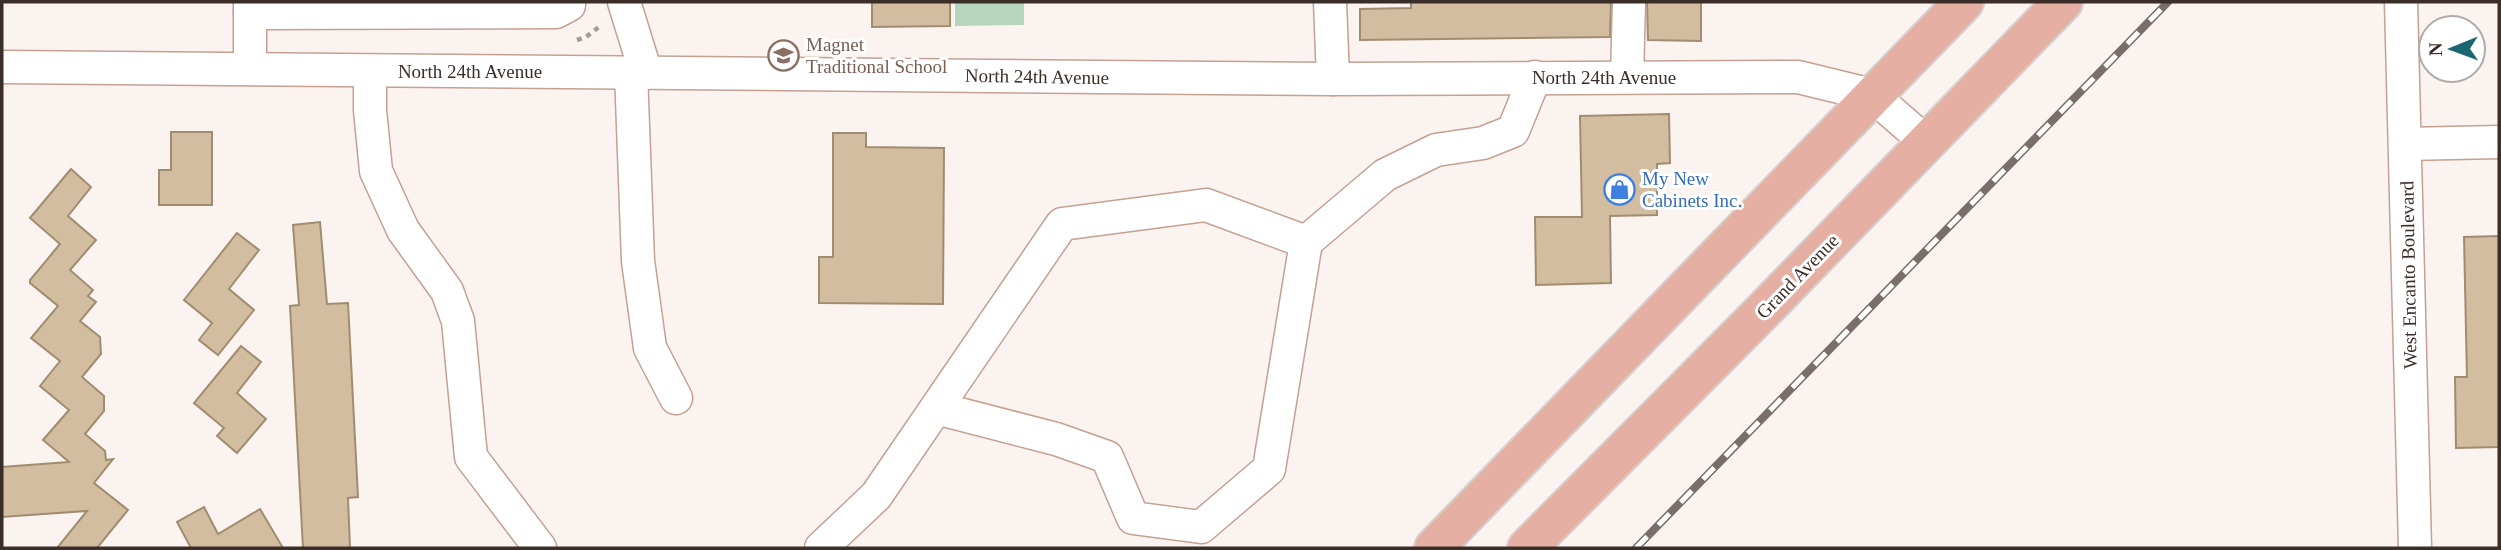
<svg xmlns="http://www.w3.org/2000/svg" width="2501" height="550" font-family="'Times New Roman',serif">
<style>
.green{fill:#b7d5bd}
.building{fill:#d3bda0;stroke:#a18c70;stroke-width:2}
.lines{fill:none;stroke-linecap:round;stroke-linejoin:round}
.minor-casing{stroke:#c4a193;stroke-width:35}
.major-casing{stroke:#d4d1cf;stroke-width:42}
.path{stroke:#a59a96;stroke-width:4.5;stroke-dasharray:5 5;stroke-linecap:butt}
.minor{stroke:#fff;stroke-width:32}
.major{stroke:#e5afa4;stroke-width:38}
.rail-casing{stroke:#7a6e69;stroke-width:8}
.rail{stroke:#fff;stroke-width:5;stroke-dasharray:16;stroke-linecap:butt}
.labels{text-anchor:middle;stroke-width:6;stroke-linejoin:round;paint-order:stroke}
.education-label{font-size:19px;fill:#785e54;stroke:#fff;text-anchor:start}
.street-label{font-size:19px;fill:#3b2d27;stroke:#fff}
.shop-label{font-size:19px;fill:#366cbe;stroke:#fff;text-anchor:start}
</style>
<rect width="100%" height="100%" fill="#fbf3f0"/>
<polygon class="green" points="955,2 1024,2 1024,25 955,26"/>
<g class="building">
<polygon points="872,2 950,2 950,26 872,27"/>
<polygon points="1411,2 1611,2 1610,37 1360,40 1360,9 1411,8"/>
<polygon points="1647,2 1701,2 1701,41 1648,40"/>
<polygon points="1669,114 1670,163 1657,164 1657,215 1610,216 1611,283 1536,285 1535,217 1582,217 1580,116"/>
<polygon points="171,132 212,132 212,205 159,205 159,170 171,170"/>
<polygon points="833,133 866,133 866,147 944,148 943,304 819,303 819,257 833,257"/>
<polygon points="71,169 91,187 68,216 96,240 70,270 93,290 88,296 96,302 80,321 100,337 101,354 82,377 104,396 104,411 85,434 105,451 106,460 113,459 94,483 128,510 97,548 57,548 87,511 2,517 2,467 69,462 43,440 69,410 40,386 60,361 31,338 58,306 30,283 30,280 60,244 30,218"/>
<polygon points="320,222 327,304 348,303 358,497 348,498 350,548 303,548 290,306 299,305 293,225"/>
<polygon points="237,233 259,250 229,289 254,310 218,355 199,340 212,323 184,300"/>
<polygon points="2499,236 2499,447 2456,448 2455,377 2467,377 2464,237"/>
<polygon points="241,346 261,362 237,393 266,419 237,453 217,436 224,428 194,403"/>
<polygon points="204,507 218,534 260,509 283,548 191,548 177,522"/>
</g>
<g class="lines">
<defs>
<g id="minor">
<polyline points="624,2 646,73"/>
<polyline points="1330,2 1333,79"/>
<polyline points="2401,2 2415,548"/>
<polyline points="250,13 556,12 569,5 569,2"/>
<polyline points="2,67 1333,79 1798,77 1872,95 1927,143"/>
<polyline points="250,69 250,2"/>
<polyline points="370,71 370,110 376,171 403,230 447,291 458,321 471,457 540,548"/>
<polyline points="631,72 638,261 650,348 676,398"/>
<polyline points="1627,77 1629,2"/>
<polyline points="2406,144 2499,142"/>
<polyline points="1306,242 1385,175 1436,150 1483,143 1513,131 1535,77"/>
<polyline points="821,548 876,496 1062,224 1206,205 1306,242 1269,469 1201,527 1133,518 1107,457 1056,439 936,408"/>
</g>
<g id="major">
<polyline points="1434,548 1964,2"/>
<polyline points="1527,548 1764,310 2063,2"/>
</g>
</defs>
<use href="#minor" class="minor-casing"/>
<use href="#major" class="major-casing"/>
<polyline class="path" points="577,40 586,37 599,27"/>
<use href="#minor" class="minor"/>
<use href="#major" class="major"/>
<defs>
<polyline id="rail" points="1636,548 2168,2"/>
</defs>
<use href="#rail" class="rail-casing"/>
<use href="#rail" class="rail"/>
</g>
<defs>
<symbol id="school-ring" viewBox="-11 -11 22 22"><circle r="9.5" fill="#fff" stroke="#8d6e63" stroke-width="1.5"/><path d="M0-5L7-2L0 1L-7-2ZM-4 1L0 2.5L4 1V4Q0 6-4 4Z" fill="#8d6e63"/></symbol>
<symbol id="shop-ring" viewBox="-11 -11 22 22"><circle r="9.5" fill="#fff" stroke="#3f7fe0" stroke-width="1.5"/><path d="M-5-2.5h2.3a2.7 3.5 0 0 1 5.4 0H5L5.5 6h-11ZM-1.5-2.5h3a1.5 2.3 0 0 0-3 0Z" fill="#3f7fe0"/></symbol>
</defs>
<g fill-rule="evenodd">
<use href="#school-ring" x="766" y="38" width="35" height="35"/>
<use href="#shop-ring" x="1602" y="172" width="35" height="35"/>
</g>
<g class="labels">
<g class="education-label">
<text x="806" y="51">Magnet<tspan x="806" dy="22">Traditional School</tspan></text>
</g>
<g class="street-label">
<text x="470" y="78">North 24th Avenue</text>
<text transform="translate(1037 76) rotate(1)" y="7">North 24th Avenue</text>
<text x="1604" y="84">North 24th Avenue</text>
<text transform="translate(2408 275) rotate(-91)" y="7">West Encanto Boulevard</text>
<text transform="translate(1797 276) rotate(-46)" y="7">Grand Avenue</text>
</g>
<g class="shop-label">
<text x="1642" y="185">My New<tspan x="1642" dy="22">Cabinets Inc.</tspan></text>
</g>
</g>
<rect width="2501" height="550" fill="none" stroke="#3b2d27" stroke-width="7"/>
<g transform="translate(2452 49) rotate(269)"><circle r="33" fill="#ffffff" stroke="#b1aba9" stroke-width="2"/>
<path d="M0-5L12 26L0 18L-12 26Z" fill="#1b6671"/>
<text y="-10" font-size="19" font-weight="bold" text-anchor="middle" fill="#3b2d27">N</text>
</g>
</svg>
